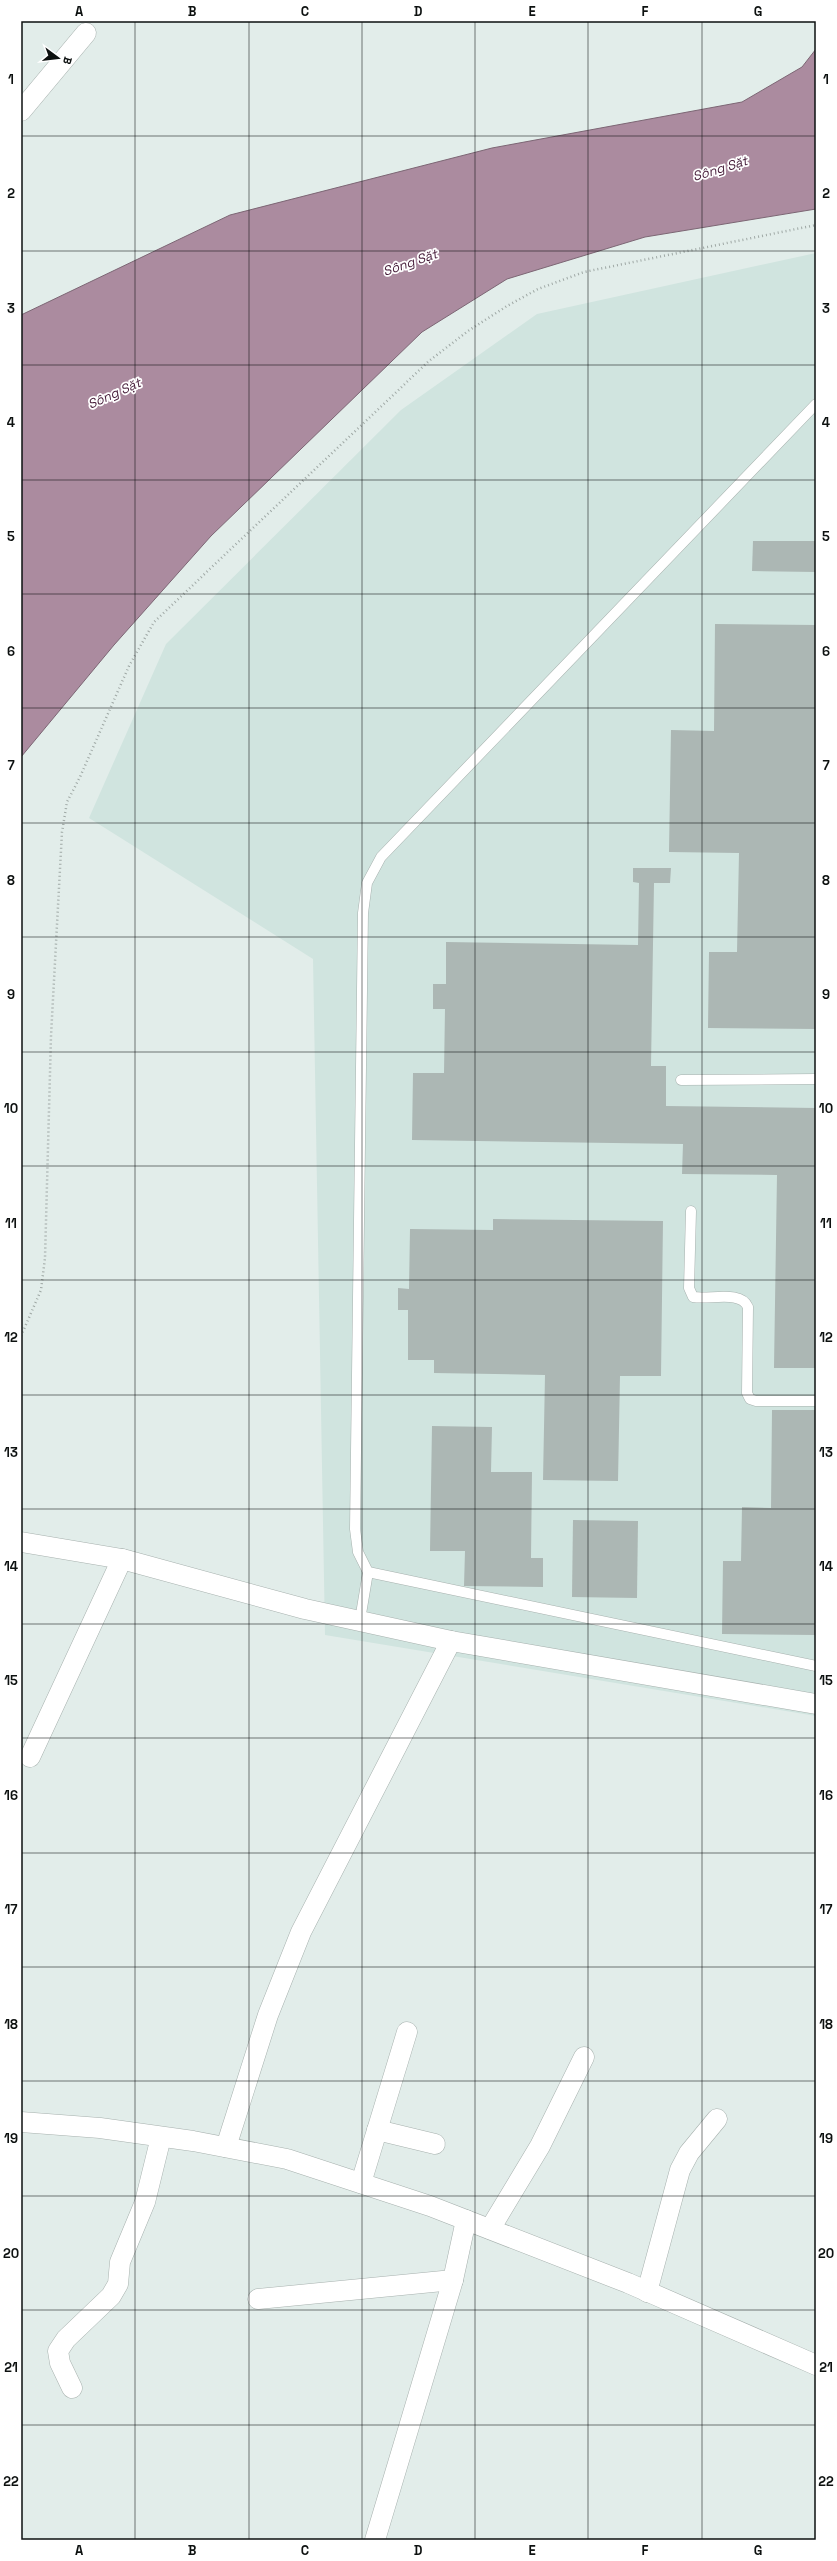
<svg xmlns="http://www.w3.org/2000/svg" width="837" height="2561" font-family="'Space Grotesk',sans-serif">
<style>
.built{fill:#d0e4df}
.water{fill:#ab8b9f;stroke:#7c6674}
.building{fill:#acb7b4}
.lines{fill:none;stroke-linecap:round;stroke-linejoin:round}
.lane-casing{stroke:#a7b1ae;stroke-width:11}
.street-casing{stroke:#a7b1ae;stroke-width:21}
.path{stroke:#9fa8a5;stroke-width:2.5;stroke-dasharray:1 3;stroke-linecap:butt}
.lane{stroke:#fff;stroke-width:10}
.street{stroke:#fff;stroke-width:20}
.grid{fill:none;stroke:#0d1110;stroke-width:1;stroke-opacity:0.55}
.labels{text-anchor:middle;stroke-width:3.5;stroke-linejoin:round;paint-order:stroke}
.water-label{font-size:13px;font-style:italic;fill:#461c39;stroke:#fff}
.neatline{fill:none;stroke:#0d1110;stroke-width:1.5}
.grid-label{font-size:13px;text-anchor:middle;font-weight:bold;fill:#0d1110}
</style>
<rect width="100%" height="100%" fill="#e2edea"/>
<polygon class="built" points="816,253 816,1716 325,1635 313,959 89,818 166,644 401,410 537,314"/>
<polygon class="water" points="816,49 816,209 645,237 507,279 422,332 211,536 114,645 21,757 21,315 230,215 492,148 742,102 802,67"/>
<g class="building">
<polygon points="753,541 816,541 816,572 752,571"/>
<polygon points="715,624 816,625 816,1029 708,1028 709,952 737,952 739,853 669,852 671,730 714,731"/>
<polygon points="633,868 671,868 670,883 654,883 651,1066 666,1066 666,1106 816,1108 816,1368 774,1368 777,1175 682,1174 683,1144 412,1140 413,1073 444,1073 445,1009 433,1009 433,984 446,984 446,942 638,945 639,883 633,882"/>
<polygon points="493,1219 663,1221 661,1376 620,1376 618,1481 543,1480 545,1375 434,1373 434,1360 408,1360 408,1310 398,1310 398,1288 409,1289 410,1229 493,1230"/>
<polygon points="772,1410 816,1410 816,1635 722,1634 723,1561 741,1561 742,1507 771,1508"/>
<polygon points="432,1426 492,1427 491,1472 532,1472 531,1558 543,1558 543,1587 464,1586 465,1551 430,1551"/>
<polygon points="573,1520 638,1521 637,1598 572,1597"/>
</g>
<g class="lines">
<defs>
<g id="lane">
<polyline points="816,404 381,857 367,883 363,913 355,1529 358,1552 368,1572 816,1666"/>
<polyline points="681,1080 816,1079"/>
<path d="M691 1211 689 1288 693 1297C710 1300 741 1290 748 1307L747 1393 750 1399 756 1401H816"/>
<polyline points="360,1620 368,1572"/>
</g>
<g id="street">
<polyline points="21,111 86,33"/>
<polyline points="21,1542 122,1559 305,1609 451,1641 816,1704"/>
<polyline points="30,1757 122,1559"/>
<polyline points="21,2122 100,2128 193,2141 287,2159 430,2206 628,2283 816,2365"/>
<polyline points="377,2130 435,2144"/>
<polyline points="226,2147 268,2015 301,1932 451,1641"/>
<polyline points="361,2183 407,2032"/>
<polyline points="490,2229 540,2146 584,2057"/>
<polyline points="647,2292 680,2170 689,2153 717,2119"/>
<polyline points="258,2299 453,2280 466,2220"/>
<polyline points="72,2388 60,2363 58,2351 66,2339 111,2296 118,2284 120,2262 145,2202 161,2137"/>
<polyline points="375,2540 453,2280"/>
</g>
</defs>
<use href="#lane" class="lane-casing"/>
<use href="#street" class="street-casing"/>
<polyline class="path" points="21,1336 41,1290 45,1258 51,1036 62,832 67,802 80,777 129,666 154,622 429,361 468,331 507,306 538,289 584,272 816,225"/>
<use href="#lane" class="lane"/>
<use href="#street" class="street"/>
</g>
<path class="grid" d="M135 21V2540M249 21V2540M362 21V2540M475 21V2540M588 21V2540M702 21V2540M21 136H816M21 251H816M21 365H816M21 480H816M21 594H816M21 708H816M21 823H816M21 937H816M21 1052H816M21 1166H816M21 1280H816M21 1395H816M21 1509H816M21 1624H816M21 1738H816M21 1853H816M21 1967H816M21 2081H816M21 2196H816M21 2310H816M21 2425H816"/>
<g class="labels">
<g class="water-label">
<text transform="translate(720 168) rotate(-17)" y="5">Sông Sặt</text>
<text transform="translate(410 262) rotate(-19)" y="5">Sông Sặt</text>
<text transform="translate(114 393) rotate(-24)" y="5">Sông Sặt</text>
</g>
</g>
<rect width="837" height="2561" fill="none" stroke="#ffffff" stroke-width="44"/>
<g transform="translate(58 58) rotate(105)" stroke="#ffffff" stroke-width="3" paint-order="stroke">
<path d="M0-3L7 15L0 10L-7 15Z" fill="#0d1110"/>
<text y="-6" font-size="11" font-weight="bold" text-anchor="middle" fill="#0d1110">B</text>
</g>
<rect x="22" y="22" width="793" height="2517" class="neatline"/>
<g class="grid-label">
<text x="79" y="16">A</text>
<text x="192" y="16">B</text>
<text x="305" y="16">C</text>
<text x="418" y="16">D</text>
<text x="532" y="16">E</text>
<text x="645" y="16">F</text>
<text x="758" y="16">G</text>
<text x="11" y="84">1</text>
<text x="826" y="84">1</text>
<text x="11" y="198">2</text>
<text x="826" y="198">2</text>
<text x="11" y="313">3</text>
<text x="826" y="313">3</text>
<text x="11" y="427">4</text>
<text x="826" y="427">4</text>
<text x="11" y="541">5</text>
<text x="826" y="541">5</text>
<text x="11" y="656">6</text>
<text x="826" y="656">6</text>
<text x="11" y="770">7</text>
<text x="826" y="770">7</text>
<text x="11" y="885">8</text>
<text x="826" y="885">8</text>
<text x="11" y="999">9</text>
<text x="826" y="999">9</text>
<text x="11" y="1113">10</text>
<text x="826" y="1113">10</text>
<text x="11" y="1228">11</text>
<text x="826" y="1228">11</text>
<text x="11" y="1342">12</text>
<text x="826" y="1342">12</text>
<text x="11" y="1457">13</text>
<text x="826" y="1457">13</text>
<text x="11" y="1571">14</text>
<text x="826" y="1571">14</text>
<text x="11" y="1685">15</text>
<text x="826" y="1685">15</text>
<text x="11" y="1800">16</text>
<text x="826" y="1800">16</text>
<text x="11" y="1914">17</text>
<text x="826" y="1914">17</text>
<text x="11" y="2029">18</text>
<text x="826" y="2029">18</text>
<text x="11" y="2143">19</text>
<text x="826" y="2143">19</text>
<text x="11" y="2258">20</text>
<text x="826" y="2258">20</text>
<text x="11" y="2372">21</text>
<text x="826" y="2372">21</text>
<text x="11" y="2486">22</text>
<text x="826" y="2486">22</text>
<text x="79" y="2555">A</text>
<text x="192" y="2555">B</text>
<text x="305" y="2555">C</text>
<text x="418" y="2555">D</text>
<text x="532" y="2555">E</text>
<text x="645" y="2555">F</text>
<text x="758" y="2555">G</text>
</g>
</svg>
